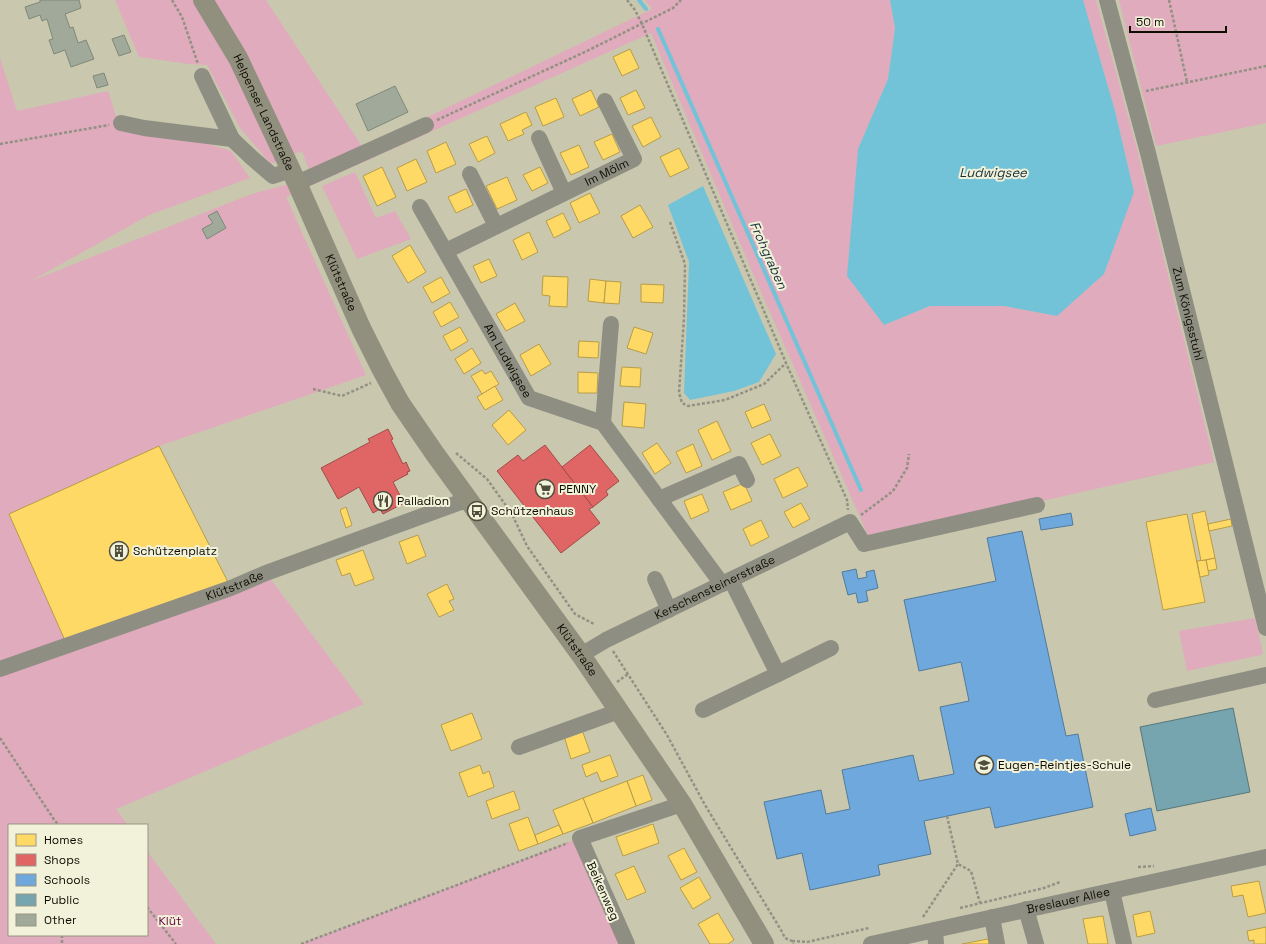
<svg xmlns="http://www.w3.org/2000/svg" width="1266" height="944" font-family="'Space Grotesk',sans-serif">
<style>
.green{fill:#e0abbc}
.water{fill:#72c2d8}
.homes{fill:#ffd966;stroke:#b79c47}
.shops{fill:#e06666;stroke:#a14b47}
.schools{fill:#6fa8dc;stroke:#527a9a}
.public{fill:#76a5af;stroke:#57777a}
.lines{fill:none;stroke-linecap:round;stroke-linejoin:round}
.stream{stroke:#72c2d8;stroke-width:4}
.building{fill:#a0a99a;stroke:#7f8979}
.path{stroke:#929184;stroke-width:2.5;stroke-dasharray:3 2;stroke-linecap:butt}
.minor{stroke:#8e8e83;stroke-width:16}
.major{stroke:#91907f;stroke-width:20}
.labels{text-anchor:middle;stroke-width:4;stroke-linejoin:round;paint-order:stroke}
.street-label{font-size:12px;fill:#0e0d00;stroke:#f2f2da}
.poi-label{font-size:12px;fill:#0e0d00;stroke:#f2f2da;text-anchor:start}
.park-label{font-size:12px;fill:#630044;stroke:#f2f2da}
.water-label{font-size:13px;font-style:italic;fill:#162e38;stroke:#f2f2da}
</style>
<rect width="100%" height="100%" fill="#c9c8ae"/>
<g class="green">
<polygon points="115,0 266,0 363,148 652,9 645,0 890,0 895,28 888,79 858,149 884,325 930,306 1004,306 1057,316 1134,192 1115,111 1083,0 1096,0 1137,149 1214,462 870,540 754,276 651,33 286,197 366,375 159,446 231,588 266,573 364,704 116,809 128,825 9,825 9,935 147,935 147,851 216,944 0,944 0,58 17,111 108,91 116,116 231,151 250,178 149,215 31,281 249,195 281,186 297,183 311,175 302,151 271,164 240,128 207,65 189,64 139,57"/>
<polygon points="1119,0 1266,0 1266,123 1156,146"/>
<polygon points="355,172 376,218 395,211 411,239 357,259 322,186"/>
<polygon points="1255,618 1263,653 1261,655 1187,671 1179,631"/>
<polygon points="580,838 627,944 301,944"/>
</g>
<g class="water">
<polygon points="890,0 1083,0 1115,111 1134,192 1104,274 1057,316 1004,306 930,306 884,325 847,276 858,149 888,79 895,28"/>
<polygon points="703,186 776,354 759,382 734,391 690,400 684,393 689,262 668,205"/>
</g>
<g class="homes">
<polygon points="630,49 639,68 622,76 613,57"/>
<polygon points="591,90 599,107 580,116 572,99"/>
<polygon points="636,90 645,108 628,115 620,98"/>
<polygon points="556,98 564,117 543,126 535,107"/>
<polygon points="526,112 532,125 522,130 524,134 508,141 500,124"/>
<polygon points="651,117 661,137 643,147 632,126"/>
<polygon points="612,134 620,152 603,160 594,142"/>
<polygon points="487,136 495,153 478,162 469,144"/>
<polygon points="446,142 456,164 436,173 427,151"/>
<polygon points="579,145 589,167 571,175 560,153"/>
<polygon points="679,148 689,168 670,177 660,157"/>
<polygon points="416,159 427,182 407,191 397,168"/>
<polygon points="382,167 396,197 377,206 363,176"/>
<polygon points="540,167 548,183 532,191 523,175"/>
<polygon points="507,177 517,200 497,209 486,186"/>
<polygon points="466,189 473,205 456,213 448,197"/>
<polygon points="590,193 600,213 579,223 570,203"/>
<polygon points="640,205 653,227 633,238 621,216"/>
<polygon points="563,213 571,229 554,238 546,221"/>
<polygon points="529,232 538,252 522,260 513,240"/>
<polygon points="410,245 426,272 408,283 392,256"/>
<polygon points="489,259 497,276 481,283 473,266"/>
<polygon points="543,276 568,277 567,307 549,306 550,296 542,295"/>
<polygon points="441,277 450,293 432,303 423,287"/>
<polygon points="590,279 606,281 604,303 588,301"/>
<polygon points="606,281 621,282 619,304 604,303"/>
<polygon points="641,284 664,285 663,303 641,302"/>
<polygon points="450,302 459,317 441,327 433,312"/>
<polygon points="515,303 525,321 506,331 496,314"/>
<polygon points="460,327 468,341 451,351 443,336"/>
<polygon points="634,327 653,333 646,354 627,348"/>
<polygon points="579,341 599,342 598,358 578,357"/>
<polygon points="539,344 551,364 531,376 520,355"/>
<polygon points="472,348 481,363 464,374 455,359"/>
<polygon points="622,367 641,368 640,387 620,386"/>
<polygon points="482,370 485,374 491,371 499,384 482,394 471,376"/>
<polygon points="578,372 598,373 597,393 578,393"/>
<polygon points="495,386 503,400 485,410 477,397"/>
<polygon points="624,402 646,404 644,428 622,426"/>
<polygon points="764,404 771,420 752,428 745,412"/>
<polygon points="509,410 526,430 508,445 492,425"/>
<polygon points="717,421 731,451 712,460 698,430"/>
<polygon points="770,434 781,456 762,465 751,443"/>
<polygon points="657,443 671,463 655,474 642,453"/>
<polygon points="693,444 702,466 686,473 676,452"/>
<polygon points="159,446 231,588 67,645 9,514"/>
<polygon points="798,467 808,486 783,498 774,479"/>
<polygon points="744,483 752,501 731,510 723,492"/>
<polygon points="702,494 709,511 691,519 684,501"/>
<polygon points="801,503 810,519 793,528 784,512"/>
<polygon points="346,507 352,525 346,528 340,510"/>
<polygon points="1205,511 1215,558 1201,561 1192,514"/>
<polygon points="1187,514 1205,602 1163,610 1146,522"/>
<polygon points="1231,519 1232,526 1209,531 1208,524"/>
<polygon points="761,520 769,537 751,546 743,529"/>
<polygon points="418,535 426,556 407,564 399,542"/>
<polygon points="363,550 374,579 355,586 350,573 342,576 336,560"/>
<polygon points="1215,558 1217,569 1208,571 1206,560"/>
<polygon points="1206,560 1209,575 1200,577 1197,561"/>
<polygon points="447,584 454,599 449,601 454,610 439,617 427,594"/>
<polygon points="472,713 482,739 451,751 441,725"/>
<polygon points="582,730 590,752 571,759 564,736"/>
<polygon points="610,755 618,776 601,782 597,772 586,777 582,765"/>
<polygon points="480,765 483,774 489,771 494,787 468,797 459,773"/>
<polygon points="643,775 652,800 636,806 627,781"/>
<polygon points="627,781 636,806 593,823 583,798"/>
<polygon points="514,791 520,809 492,819 486,801"/>
<polygon points="583,798 593,823 563,834 553,810"/>
<polygon points="528,817 538,844 519,851 509,824"/>
<polygon points="653,824 659,843 623,856 616,837"/>
<polygon points="559,825 563,834 538,844 535,835"/>
<polygon points="684,848 697,872 681,880 668,856"/>
<polygon points="634,866 646,892 627,900 615,874"/>
<polygon points="699,877 711,898 693,909 680,888"/>
<polygon points="1259,881 1266,913 1248,917 1243,895 1233,897 1231,886"/>
<polygon points="1150,911 1155,933 1137,937 1133,915"/>
<polygon points="718,913 734,940 728,944 710,944 698,924"/>
<polygon points="1103,916 1108,944 1088,944 1083,919"/>
<polygon points="1266,927 1266,944 1254,944 1254,940 1249,941 1247,931"/>
<polygon points="988,939 989,944 962,944"/>
</g>
<g class="shops">
<polygon points="388,429 393,439 391,440 403,464 406,462 410,471 407,472 408,474 393,482 404,503 383,514 380,509 373,513 359,487 338,499 321,468 370,442 368,439"/>
<polygon points="545,445 593,507 589,509 600,523 561,553 497,471 518,455 523,461"/>
<polygon points="590,445 619,481 606,491 608,495 593,507 562,467"/>
</g>
<g class="schools">
<polygon points="1071,513 1073,525 1041,530 1039,519"/>
<polygon points="1022,531 1066,736 1078,734 1093,807 995,828 990,807 924,821 931,854 878,865 880,875 810,890 802,853 777,859 764,802 821,790 826,814 850,809 842,770 913,755 919,781 954,774 940,707 969,701 961,662 919,671 904,600 996,581 987,538"/>
<polygon points="856,569 858,579 867,577 866,572 874,570 878,588 866,591 868,601 858,603 856,593 848,595 842,572"/>
<polygon points="1151,808 1156,830 1130,836 1125,814"/>
</g>
<polygon class="public" points="1233,708 1250,792 1157,811 1140,727"/>
<g class="lines">
<g class="stream">
<polyline points="639,0 646,9"/>
<polyline points="658,29 861,490"/>
</g>
</g>
<g class="building">
<polygon points="40,0 79,0 81,8 65,14 70,28 73,27 78,43 86,40 94,59 71,67 65,50 54,54 49,40 53,39 47,19 42,21 40,15 29,19 25,7 40,2"/>
<polygon points="124,35 131,52 119,56 112,39"/>
<polygon points="104,73 108,85 97,88 93,76"/>
<polygon points="395,86 408,112 368,131 356,104"/>
<polygon points="217,211 226,228 207,239 202,229 213,223 208,216"/>
</g>
<g class="lines">
<g class="path">
<polyline points="172,0 182,17 198,64"/>
<polyline points="627,0 635,10 642,24 786,363 847,500 848,510"/>
<polyline points="1169,0 1187,82"/>
<polyline points="1146,91 1266,66"/>
<polyline points="437,120 587,51 673,8 681,0"/>
<polyline points="0,144 109,125"/>
<polyline points="670,222 685,264 684,318 679,393 682,403 688,406 725,400 764,384 786,363"/>
<polyline points="313,389 342,396 371,383"/>
<polyline points="456,453 487,479 512,514 527,546 575,614 594,624"/>
<polyline points="861,515 893,491 907,468 909,454"/>
<polyline points="613,651 667,735 705,805 781,930 785,938 792,941 793,944"/>
<polyline points="617,682 628,674"/>
<polyline points="0,738 55,821 59,825"/>
<polyline points="947,816 958,864 971,871 980,903"/>
<polyline points="1138,867 1154,866"/>
<polyline points="147,907 176,944"/>
<polyline points="960,908 1044,888 1060,882"/>
<polyline points="923,917 958,864"/>
<polyline points="62,935 62,944"/>
<polyline points="792,941 807,942 869,928"/>
<polyline points="301,944 568,843"/>
</g>
<g class="minor">
<path id="s1" d="M1107 0 1148 153 1266 628"/>
<polyline points="202,76 232,139 251,157 273,176 291,170"/>
<polyline points="121,123 144,128 232,139"/>
<polyline points="539,138 564,193"/>
<polyline points="470,174 496,226"/>
<polyline points="297,183 426,125"/>
<path id="s2" d="M420 207 529 398 603 423 722 584"/>
<path id="s3" d="M446 251 634 159 605 101"/>
<polyline points="603,423 611,324"/>
<polyline points="659,499 739,464 747,480"/>
<polyline points="655,579 669,610"/>
<path id="s4" d="M581 655 606 640 850 522 864 544 1037 505"/>
<path id="s5" d="M0 669 231 588 266 573 469 499"/>
<polyline points="778,674 831,648"/>
<polyline points="1155,700 1266,675"/>
<polyline points="703,710 778,674 731,580"/>
<polyline points="519,747 619,711"/>
<polyline points="1112,891 1124,944"/>
<polyline points="1026,909 1036,944"/>
<polyline points="992,917 997,944"/>
<polyline points="935,930 936,944"/>
<polyline points="627,944 580,838 682,804"/>
<path id="s6" d="M871 944 1266 857"/>
</g>
<path class="major" id="s7" d="M203 0 238 58 297 183 361 328 382 370 400 403 435 454 581 655 682 804 764 944"/>
</g>
<defs>
<symbol id="supermarket-ring" viewBox="-11 -11 22 22"><circle r="9.5" fill="#f2f2da" stroke="#4f4e3d" stroke-width="1.5"/><path d="M-6-5.5h2.5l.6 2H6L4.5 2H-2.5L-4.4-4H-6ZM-1.5 3.2a1.3 1.3 0 1 0 .1 0ZM3 3.2a1.3 1.3 0 1 0 .1 0Z" fill="#4f4e3d"/></symbol>
<symbol id="restaurant-ring" viewBox="-11 -11 22 22"><circle r="9.5" fill="#f2f2da" stroke="#4f4e3d" stroke-width="1.5"/><path d="M-5-6h1v4h1v-4h1v4h1v-4h1v5L-1.5 .5V6h-2V.5L-5-1ZM5-6V6H3V1.5H1.5Q1.5-4 5-6Z" fill="#4f4e3d"/></symbol>
<symbol id="bus-ring" viewBox="-11 -11 22 22"><circle r="9.5" fill="#f2f2da" stroke="#4f4e3d" stroke-width="1.5"/><path d="M-5-6H5V4H4V6H2V4H-2V6H-4V4H-5ZM-3.5-4V0h7V-4ZM-3.5 1.2v1.5H-2V1.2ZM2 1.2v1.5H3.5V1.2Z" fill="#4f4e3d"/></symbol>
<symbol id="building-ring" viewBox="-11 -11 22 22"><circle r="9.5" fill="#f2f2da" stroke="#4f4e3d" stroke-width="1.5"/><path d="M-4-6H4V6H1V3H-1V6H-4ZM-2.5-4.3h1.7v1.8h-1.7ZM.8-4.3h1.7v1.8H.8ZM-2.5-1h1.7V.8h-1.7ZM.8-1h1.7V.8H.8Z" fill="#4f4e3d"/></symbol>
<symbol id="school-ring" viewBox="-11 -11 22 22"><circle r="9.5" fill="#f2f2da" stroke="#4f4e3d" stroke-width="1.5"/><path d="M0-5L7-2L0 1L-7-2ZM-4 1L0 2.5L4 1V4Q0 6-4 4Z" fill="#4f4e3d"/></symbol>
</defs>
<g fill-rule="evenodd">
<use href="#supermarket-ring" x="534" y="478" width="22" height="22"/>
<use href="#restaurant-ring" x="372" y="490" width="22" height="22"/>
<use href="#bus-ring" x="466" y="500" width="22" height="22"/>
<use href="#building-ring" x="108" y="540" width="22" height="22"/>
<use href="#school-ring" x="973" y="754" width="22" height="22"/>
</g>
<g class="labels">
<g class="street-label">
<text dy="4" stroke="none"><textPath href="#s7" startOffset="128">Helpenser Landstraße</textPath></text>
<text dy="4" stroke="none"><textPath href="#s3" startOffset="179">Im Mölm</textPath></text>
<text dy="4" stroke="none"><textPath href="#s7" startOffset="315">Klütstraße</textPath></text>
<text dy="4" stroke="none"><textPath href="#s1" startOffset="324">Zum Königsstuhl</textPath></text>
<text dy="4" stroke="none"><textPath href="#s2" startOffset="177">Am Ludwigsee</textPath></text>
<text dy="4" stroke="none"><textPath href="#s5" startOffset="249">Klütstraße</textPath></text>
<text dy="4" stroke="none"><textPath href="#s4" startOffset="150">Kerschensteinerstraße</textPath></text>
<text dy="4" stroke="none"><textPath href="#s7" startOffset="753">Klütstraße</textPath></text>
<text transform="translate(603 891) rotate(66)" y="4">Beikenweg</text>
<text dy="4" stroke="none"><textPath href="#s6" startOffset="202">Breslauer Allee</textPath></text>
</g>
<g class="poi-label">
<text x="559" y="493">PENNY</text>
<text x="397" y="505">Palladion</text>
<text x="491" y="515">Schützenhaus</text>
<text x="133" y="555">Schützenplatz</text>
<text x="998" y="769">Eugen-Reintjes-Schule</text>
</g>
<g class="park-label">
<text x="170" y="925">Klüt</text>
</g>
<g class="water-label">
<text x="993" y="177">Ludwigsee</text>
<text transform="translate(769 255) rotate(66)" y="5">Frohgraben</text>
</g>
</g>
<rect x="8" y="824" width="140" height="112" fill="#f2f2da" stroke="#979683"/>
<rect x="16" y="834" width="20" height="12" fill="#ffd966" stroke="#979683"/>
<text x="44" y="844" font-size="12" fill="#0e0d00">Homes</text>
<rect x="16" y="854" width="20" height="12" fill="#e06666" stroke="#979683"/>
<text x="44" y="864" font-size="12" fill="#0e0d00">Shops</text>
<rect x="16" y="874" width="20" height="12" fill="#6fa8dc" stroke="#979683"/>
<text x="44" y="884" font-size="12" fill="#0e0d00">Schools</text>
<rect x="16" y="894" width="20" height="12" fill="#76a5af" stroke="#979683"/>
<text x="44" y="904" font-size="12" fill="#0e0d00">Public</text>
<rect x="16" y="914" width="20" height="12" fill="#a0a99a" stroke="#979683"/>
<text x="44" y="924" font-size="12" fill="#0e0d00">Other</text>
<path d="M1130 26v6h96v-6" fill="none" stroke="#0e0d00" stroke-width="2"/>
<text x="1136" y="26" font-size="12" fill="#0e0d00" stroke="#f2f2da" stroke-width="3" paint-order="stroke">50 m</text>
</svg>
